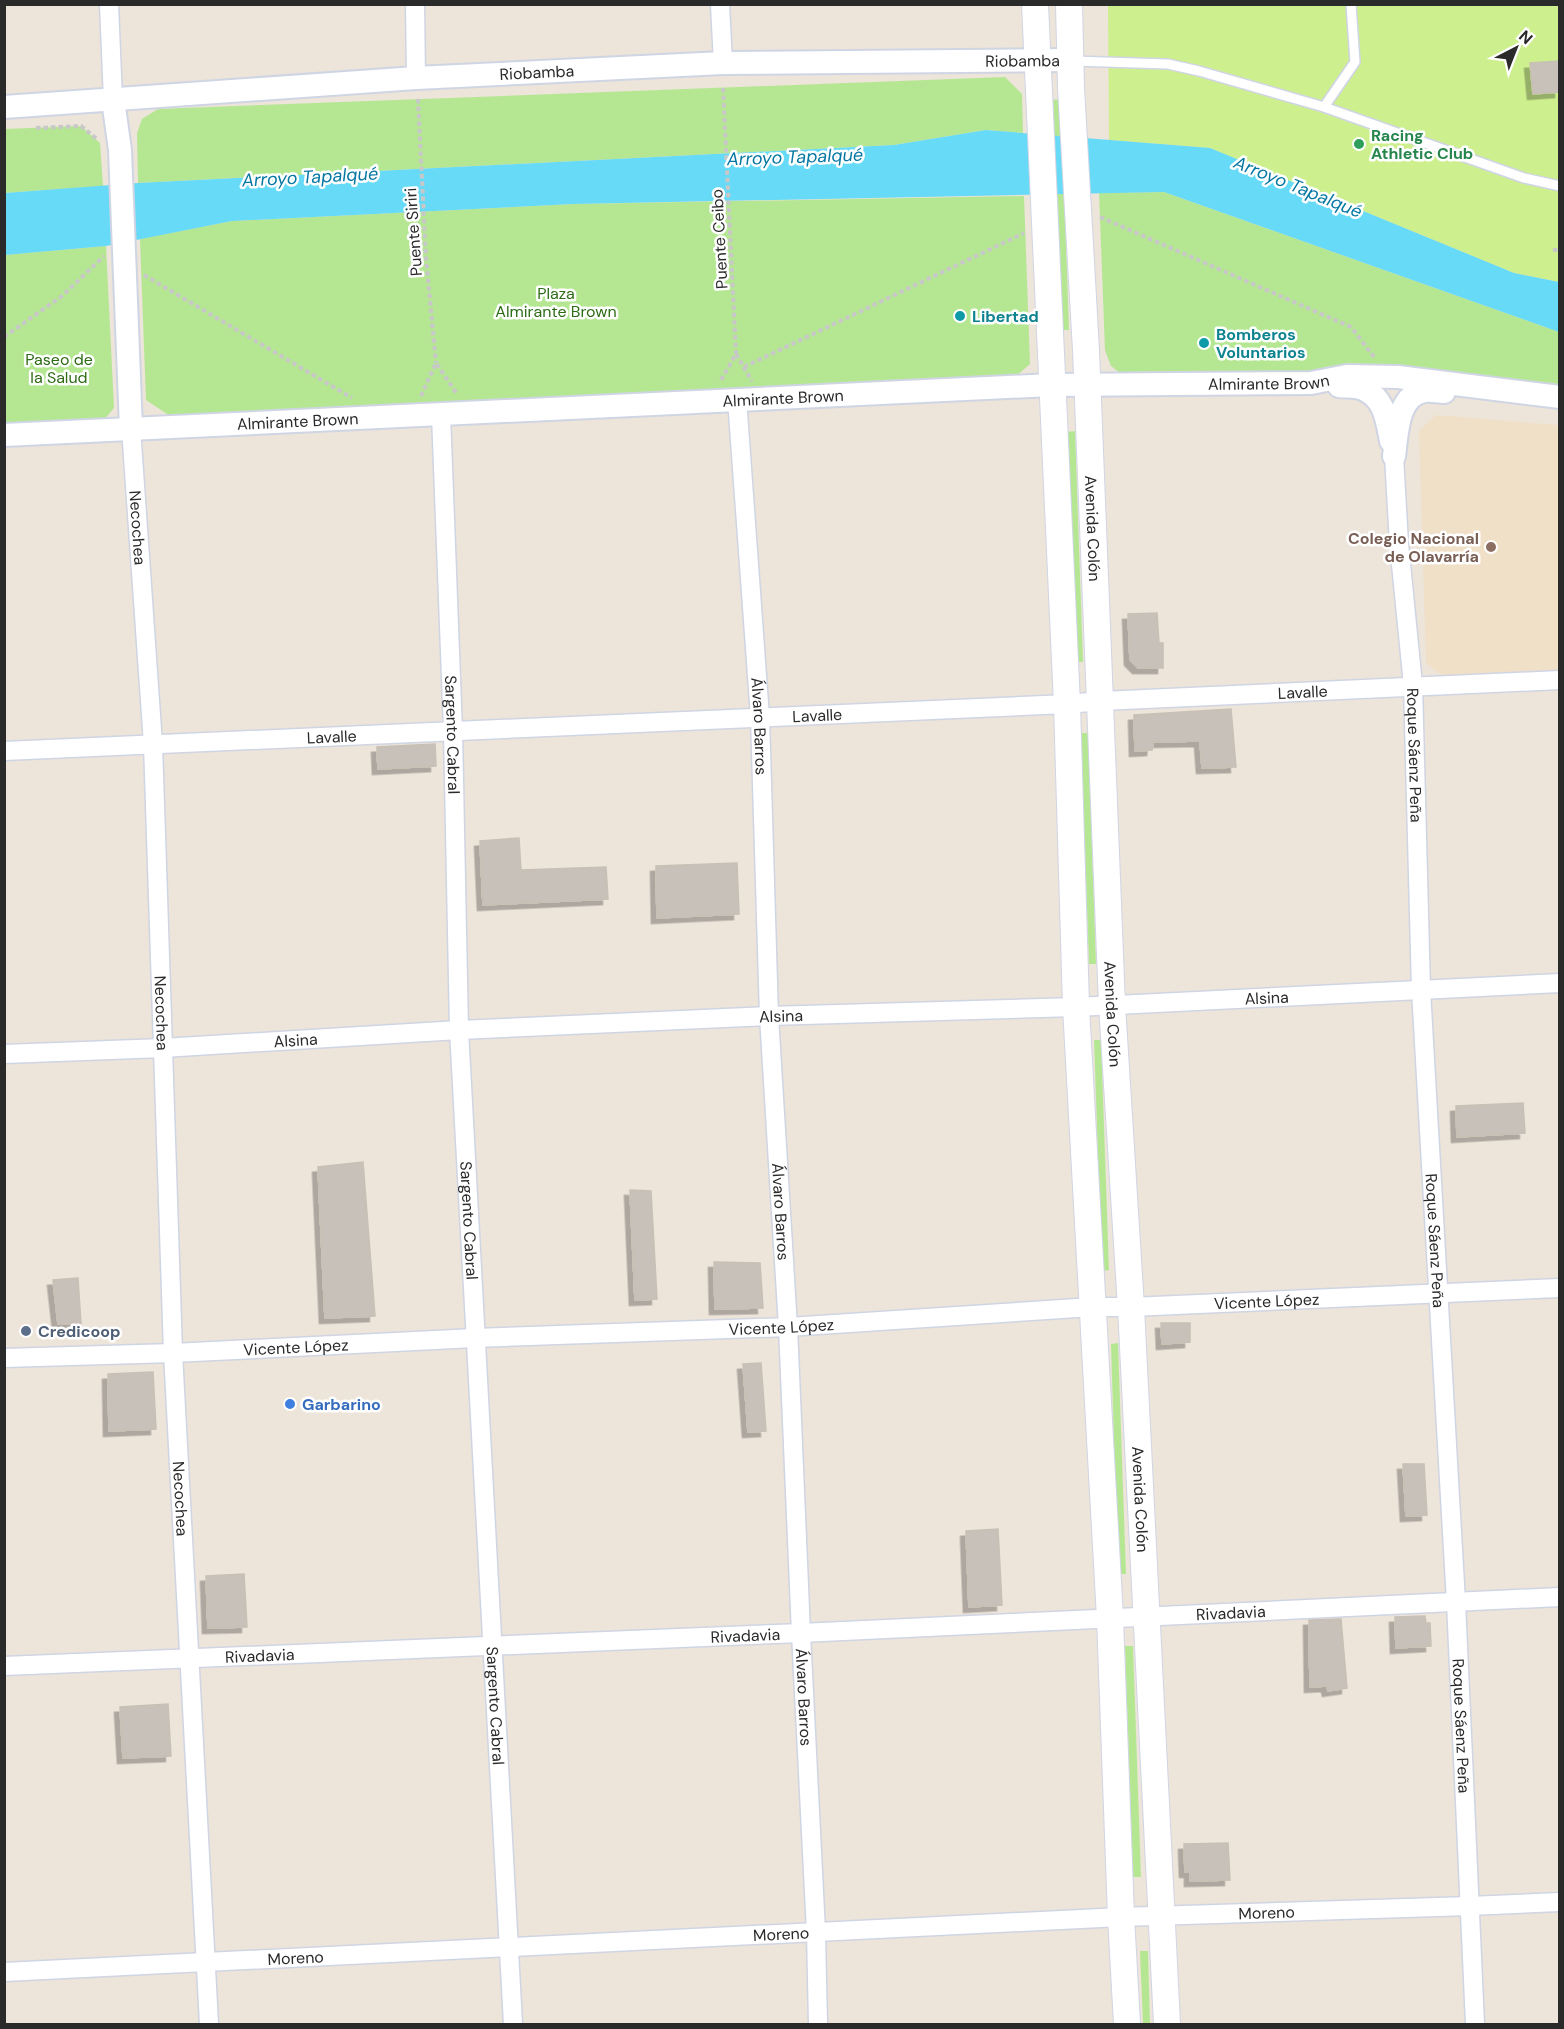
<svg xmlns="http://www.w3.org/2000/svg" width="1564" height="2029" font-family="'DM Sans',sans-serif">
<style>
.education{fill:#f0e0c8}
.green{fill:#b5e793}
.pitch{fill:#cdef8e}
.water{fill:#66daf6}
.building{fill:#c8c1ba;stroke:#c8c0b4;stroke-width:1.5;filter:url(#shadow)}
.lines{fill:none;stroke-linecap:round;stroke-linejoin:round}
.service-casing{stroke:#d0d5e4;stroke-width:12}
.minor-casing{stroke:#d0d5e4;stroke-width:21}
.tertiary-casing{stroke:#d0d5e4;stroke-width:26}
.secondary-casing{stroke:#d0d5e4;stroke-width:28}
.path{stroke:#c8c8c8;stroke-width:4;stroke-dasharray:4.5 3;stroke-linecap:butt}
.service{stroke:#fff;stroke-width:9}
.minor{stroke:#fff;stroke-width:18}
.tertiary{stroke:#fff;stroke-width:22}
.secondary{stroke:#fff;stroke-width:26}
.leisure-dot{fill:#2e9e5b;stroke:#fff;stroke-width:2}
.culture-dot{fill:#0f9aa8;stroke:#fff;stroke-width:2}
.education-dot{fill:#8d6e63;stroke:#fff;stroke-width:2}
.service-dot{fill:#5c6f8a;stroke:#fff;stroke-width:2}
.shop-dot{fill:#3f7fe0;stroke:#fff;stroke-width:2}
.labels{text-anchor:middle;stroke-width:5;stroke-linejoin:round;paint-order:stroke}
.street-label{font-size:16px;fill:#2a2a2a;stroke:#fff}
.leisure-label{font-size:16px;font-weight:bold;fill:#27864d;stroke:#fff;text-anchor:start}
.park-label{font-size:16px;fill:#2d6b15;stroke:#fff}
.culture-label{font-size:16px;font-weight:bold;fill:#0d838f;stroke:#fff;text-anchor:start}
.education-label{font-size:16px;font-weight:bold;fill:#785e54;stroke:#fff;text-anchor:end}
.service-label{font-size:16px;font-weight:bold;fill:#4e5e75;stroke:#fff;text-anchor:start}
.shop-label{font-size:16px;font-weight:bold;fill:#366cbe;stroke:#fff;text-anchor:start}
.water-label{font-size:18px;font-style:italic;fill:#0577a3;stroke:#fff}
</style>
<defs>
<filter id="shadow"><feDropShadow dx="-5.5" dy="5.5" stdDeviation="0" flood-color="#0004"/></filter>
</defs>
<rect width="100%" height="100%" fill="#ede4da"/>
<polygon class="education" points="1436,415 1559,425 1559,670 1442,676 1426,663 1419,431"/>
<g class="green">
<polygon points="1005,77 1022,94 1023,133 986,130 894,145 138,183 137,133 142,119 158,109"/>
<polygon points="1061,99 1069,330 1061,330 1053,100"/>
<polygon points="81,126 100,143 103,186 5,193 5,129"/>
<polygon points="1164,192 1559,332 1559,385 1302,372 1120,373 1111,366 1105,350 1099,193"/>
<polygon points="1024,196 1030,364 1015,377 170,416 146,400 140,239 232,221 573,204"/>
<polygon points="106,246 114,408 103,421 5,425 4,255"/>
<polygon points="1075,431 1083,662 1075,662 1067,432"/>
<polygon points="1081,733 1088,733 1096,964 1089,964"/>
<polygon points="1094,1040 1101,1040 1109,1270 1102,1271"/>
<polygon points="1118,1343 1126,1574 1118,1574 1111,1344"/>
<polygon points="1125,1646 1133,1646 1141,1877 1133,1877"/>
<polygon points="1140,1951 1148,1951 1150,2024 1143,2024"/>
</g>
<polygon class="pitch" points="1108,5 1559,5 1559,282 1514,273 1210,148 1109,140"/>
<polygon class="water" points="986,130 1210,148 1514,273 1559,282 1559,332 1164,192 573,204 232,221 106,246 5,255 5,193 138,183 894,145"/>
<g class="building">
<polygon points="1560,61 1560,92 1533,94 1530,63"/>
<polygon points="1157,613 1159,643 1163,643 1163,668 1138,668 1130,660 1128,614"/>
<polygon points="1231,709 1236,767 1202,768 1200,741 1153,742 1152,750 1135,751 1134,715"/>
<polygon points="435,744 436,766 378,769 377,747"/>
<polygon points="519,838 521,870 606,867 608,899 483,905 480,841"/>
<polygon points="737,863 739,914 657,918 656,866"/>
<polygon points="1523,1103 1525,1133 1457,1137 1456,1106"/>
<polygon points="363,1162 375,1316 325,1318 318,1167"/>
<polygon points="630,1190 651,1191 657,1299 635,1300"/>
<polygon points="714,1262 760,1263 763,1308 715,1309"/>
<polygon points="78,1278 81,1324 58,1324 53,1280"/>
<polygon points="1161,1323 1190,1323 1190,1342 1162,1344"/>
<polygon points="761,1363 766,1431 748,1432 743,1364"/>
<polygon points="153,1372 156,1429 109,1431 108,1374"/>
<polygon points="1403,1464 1424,1464 1427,1515 1406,1516"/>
<polygon points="998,1529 1002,1605 969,1607 966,1531"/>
<polygon points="244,1574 247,1627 208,1628 206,1576"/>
<polygon points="1425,1616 1426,1623 1430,1623 1431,1646 1396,1648 1395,1617"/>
<polygon points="1341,1619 1347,1688 1328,1691 1327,1686 1310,1687 1309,1620"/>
<polygon points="168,1704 171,1756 123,1758 120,1707"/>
<polygon points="1228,1843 1230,1880 1190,1881 1190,1872 1185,1872 1184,1844"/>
</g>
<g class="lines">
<defs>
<g id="service">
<polyline points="1073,61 1168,64 1199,71 1324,107 1524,178 1560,186"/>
<polyline points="1324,107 1355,62 1351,4"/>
</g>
<g id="minor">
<polyline points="109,4 113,100"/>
<polyline points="415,4 416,78"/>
<polyline points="720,4 723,63"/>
<path id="s1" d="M737 399 760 717 769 1016 788 1327 801 1633 816 1932 818 2024"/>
<path id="s2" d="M441 414 453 731 459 1030 513 2024"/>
<path id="s3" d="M131 428 153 744 173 1353 209 2024"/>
<path id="s4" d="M1394 456 1399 544 1413 685 1421 990 1456 1602 1475 2024"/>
<path id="s5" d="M4 751 1067 704 1101 701 1560 680"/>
<path id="s6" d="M4 1054 163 1048 459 1030 769 1016 1076 1007 1560 983"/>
<path id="s7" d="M4 1358 173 1353 475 1338 788 1327 1093 1307H1131L1560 1288"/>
<path id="s8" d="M4 1666 801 1633 1560 1597"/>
<path id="s9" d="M4 1972 1121 1917 1470 1906 1560 1902"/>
</g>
<g id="tertiary">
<polyline points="113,100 120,150 131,428"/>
<path id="s10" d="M4 107 416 78 723 63 1071 60"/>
<path d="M1339 386C1346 387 1356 386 1363 389 1385 398 1387 421 1391 441"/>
<path id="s11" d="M4 435 1051 385 1311 383 1347 376 1398 377 1560 397"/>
<path d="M1394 456C1397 435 1397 394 1425 391 1431 390 1438 392 1444 392"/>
</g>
<g id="secondary">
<polyline points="1035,4 1067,704 1076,1007 1110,1618 1121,1917 1127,2024"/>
<path id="s12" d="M1069 4 1071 88 1086 350 1112 1005 1131 1307 1167 2024"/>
</g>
</defs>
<use href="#service" class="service-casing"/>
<use href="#minor" class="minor-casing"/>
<use href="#tertiary" class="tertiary-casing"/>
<use href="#secondary" class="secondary-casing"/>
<g class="path">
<polyline points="723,88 736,354"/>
<polyline points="418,99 426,258 436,363"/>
<polyline points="36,128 81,126 98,140"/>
<polyline points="1100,217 1351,327 1374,357"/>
<polyline points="1553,250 1560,250"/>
<polyline points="144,275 352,398"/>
<polyline points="4,337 62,296 104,256"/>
<polyline points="744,367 1024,233"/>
<polyline points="721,380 736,354 752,381"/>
<polyline points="421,396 436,363 457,394"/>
</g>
<use href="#service" class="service"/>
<use href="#minor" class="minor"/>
<use href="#tertiary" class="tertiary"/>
<use href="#secondary" class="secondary"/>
</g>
<circle class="leisure-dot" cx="1359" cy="144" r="6"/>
<g class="culture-dot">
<circle cx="960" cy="316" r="6"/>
<circle cx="1204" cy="343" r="6"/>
</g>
<circle class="education-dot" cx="1491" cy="547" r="6"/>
<circle class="service-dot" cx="26" cy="1331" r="6"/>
<circle class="shop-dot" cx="290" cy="1404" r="6"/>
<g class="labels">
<g class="street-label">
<text dy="6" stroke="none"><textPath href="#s10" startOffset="1020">Riobamba</textPath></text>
<text dy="6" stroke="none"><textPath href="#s10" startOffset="534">Riobamba</textPath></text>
<text transform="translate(413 232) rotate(-94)" y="6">Puente Siriri</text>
<text transform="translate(719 239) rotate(-93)" y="6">Puente Ceibo</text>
<text dy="6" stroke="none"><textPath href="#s11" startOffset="1266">Almirante Brown</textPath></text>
<text dy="6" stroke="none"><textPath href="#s11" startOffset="780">Almirante Brown</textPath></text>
<text dy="6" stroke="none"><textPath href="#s11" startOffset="294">Almirante Brown</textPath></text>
<text dy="6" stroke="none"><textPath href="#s3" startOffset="100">Necochea</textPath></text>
<text dy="6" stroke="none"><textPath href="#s12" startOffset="525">Avenida Colón</textPath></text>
<text dy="6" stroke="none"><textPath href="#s5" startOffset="1300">Lavalle</textPath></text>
<text dy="6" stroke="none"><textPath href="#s5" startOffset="814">Lavalle</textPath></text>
<text dy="6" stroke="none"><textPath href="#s1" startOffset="328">Álvaro Barros</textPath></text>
<text dy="6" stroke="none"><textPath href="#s2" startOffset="321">Sargento Cabral</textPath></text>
<text dy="6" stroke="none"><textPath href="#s5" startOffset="328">Lavalle</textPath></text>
<text dy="6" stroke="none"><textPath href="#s4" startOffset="300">Roque Sáenz Peña</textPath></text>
<text dy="6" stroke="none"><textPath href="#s6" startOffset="1264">Alsina</textPath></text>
<text dy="6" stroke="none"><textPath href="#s3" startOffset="586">Necochea</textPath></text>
<text dy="6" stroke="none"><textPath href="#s12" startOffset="1011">Avenida Colón</textPath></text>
<text dy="6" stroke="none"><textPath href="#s6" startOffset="778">Alsina</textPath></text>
<text dy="6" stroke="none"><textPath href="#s6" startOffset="292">Alsina</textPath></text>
<text dy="6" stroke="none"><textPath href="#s1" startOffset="814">Álvaro Barros</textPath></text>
<text dy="6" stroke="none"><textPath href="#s2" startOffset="807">Sargento Cabral</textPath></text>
<text dy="6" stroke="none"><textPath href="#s4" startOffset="786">Roque Sáenz Peña</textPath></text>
<text dy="6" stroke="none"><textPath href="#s7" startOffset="1264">Vicente López</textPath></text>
<text dy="6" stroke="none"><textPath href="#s7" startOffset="778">Vicente López</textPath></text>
<text dy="6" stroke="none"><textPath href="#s7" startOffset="292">Vicente López</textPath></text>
<text dy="6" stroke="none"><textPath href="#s3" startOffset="1072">Necochea</textPath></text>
<text dy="6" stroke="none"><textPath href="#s12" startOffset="1497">Avenida Colón</textPath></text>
<text dy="6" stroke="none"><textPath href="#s8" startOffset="1228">Rivadavia</textPath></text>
<text dy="6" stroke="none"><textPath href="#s8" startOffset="742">Rivadavia</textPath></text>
<text dy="6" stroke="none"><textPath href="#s8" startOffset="256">Rivadavia</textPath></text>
<text dy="6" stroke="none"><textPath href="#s1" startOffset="1300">Álvaro Barros</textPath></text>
<text dy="6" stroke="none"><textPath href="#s2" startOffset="1293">Sargento Cabral</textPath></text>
<text dy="6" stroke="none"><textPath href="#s4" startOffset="1272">Roque Sáenz Peña</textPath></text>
<text dy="6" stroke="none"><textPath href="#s9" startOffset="1264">Moreno</textPath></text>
<text dy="6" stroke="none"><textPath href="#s9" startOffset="778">Moreno</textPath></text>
<text dy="6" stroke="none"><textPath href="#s9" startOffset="292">Moreno</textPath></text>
</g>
<g class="leisure-label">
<text x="1371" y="141">Racing<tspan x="1371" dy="18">Athletic Club</tspan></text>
</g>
<g class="park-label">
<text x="556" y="299">Plaza<tspan x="556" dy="18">Almirante Brown</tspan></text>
<text x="59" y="365">Paseo de<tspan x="59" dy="18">la Salud</tspan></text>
</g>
<g class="culture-label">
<text x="972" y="322">Libertad</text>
<text x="1216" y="340">Bomberos<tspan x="1216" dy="18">Voluntarios</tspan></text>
</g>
<g class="education-label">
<text x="1479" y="544">Colegio Nacional<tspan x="1479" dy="18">de Olavarría</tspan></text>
</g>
<g class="service-label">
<text x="38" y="1337">Credicoop</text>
</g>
<g class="shop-label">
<text x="302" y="1410">Garbarino</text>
</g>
<g class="water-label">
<text transform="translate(795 157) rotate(-2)" y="6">Arroyo Tapalqué</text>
<text transform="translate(310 177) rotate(-3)" y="6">Arroyo Tapalqué</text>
<text transform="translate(1298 187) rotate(22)" y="6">Arroyo Tapalqué</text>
</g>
</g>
<rect width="1564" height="2029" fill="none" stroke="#2a2a2a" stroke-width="12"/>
<g transform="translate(1516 48) rotate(42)" stroke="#ffffff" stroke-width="4.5" paint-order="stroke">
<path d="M0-4.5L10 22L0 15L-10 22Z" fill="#2a2a2a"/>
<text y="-9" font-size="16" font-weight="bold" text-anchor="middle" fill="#2a2a2a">N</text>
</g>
</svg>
